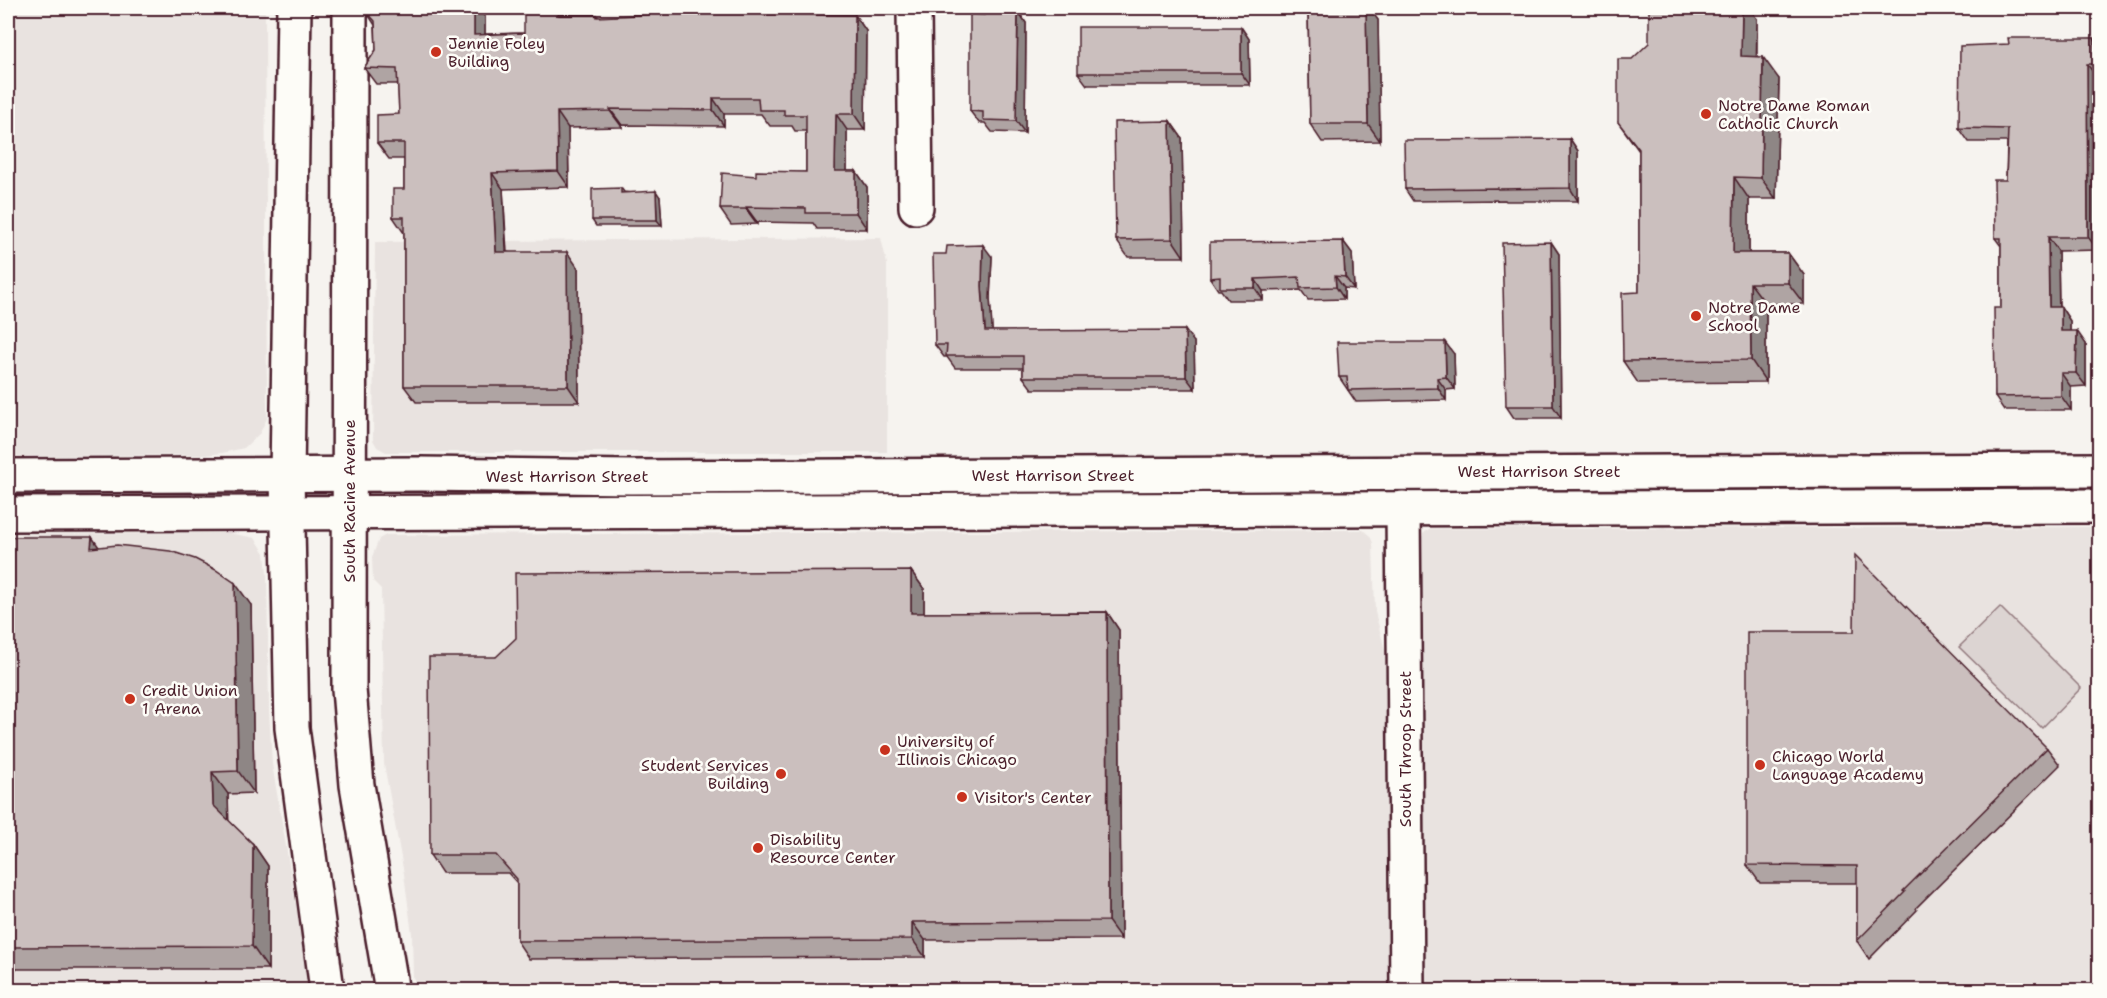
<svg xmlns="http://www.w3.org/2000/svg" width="2107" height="998" font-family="'Shantell Sans',sans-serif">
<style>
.built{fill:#e9e3e0}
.green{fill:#dcd4d2;stroke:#937a7e;stroke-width:1.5}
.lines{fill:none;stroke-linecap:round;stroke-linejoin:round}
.minor-casing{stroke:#4a1f2b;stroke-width:38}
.major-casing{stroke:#4a1f2b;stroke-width:38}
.minor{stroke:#fdfcf7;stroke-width:33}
.major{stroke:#fdfcf7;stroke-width:33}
.wall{fill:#afa4a3;stroke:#4a1f2b;stroke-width:1.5}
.shaded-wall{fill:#8e8685;stroke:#4a1f2b;stroke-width:1.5}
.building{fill:#cbbfbe;stroke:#4a1f2b;stroke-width:1.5}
.poi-dot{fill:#c8321e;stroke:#fdfcf7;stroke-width:2}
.labels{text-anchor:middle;stroke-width:5;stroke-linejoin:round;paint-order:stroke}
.poi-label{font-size:16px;fill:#4a1f2b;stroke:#fdfcf7;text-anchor:start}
.street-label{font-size:16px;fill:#4a1f2b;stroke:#fdfcf7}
</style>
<rect width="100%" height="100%" fill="#f6f3ef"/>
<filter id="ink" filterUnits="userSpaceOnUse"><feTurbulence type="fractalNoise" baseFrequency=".0167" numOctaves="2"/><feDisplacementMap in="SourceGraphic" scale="12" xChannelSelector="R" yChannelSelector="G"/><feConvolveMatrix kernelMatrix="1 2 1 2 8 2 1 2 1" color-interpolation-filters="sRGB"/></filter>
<g filter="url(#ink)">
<g class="built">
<polygon points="8,8 265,8 267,418 260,433 244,448 222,453 206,455 8,456"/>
<polygon points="881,238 887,264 887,452 386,452 377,447 373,440 375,242"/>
<polygon points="2099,527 2099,989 1421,990 1420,542 1423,534 1429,529"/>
<polygon points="1363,530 1370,536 1373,543 1375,612 1385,650 1392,982 879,990 419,990 416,984 413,977 412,934 404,874 384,764 381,589 373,581 372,557 379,539 386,535"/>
<polygon points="229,533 255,538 265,553 267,574 269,710 272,764 307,970 306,987 304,990 8,990 8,534"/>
</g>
<g class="green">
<polygon points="1359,483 1929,487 1834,497 1358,499"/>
<polygon points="2000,607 2081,688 2042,728 1959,647"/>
</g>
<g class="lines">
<defs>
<g id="minor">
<polyline points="294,8 287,476 292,728 327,990"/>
<polyline points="350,8 349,689 357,785 390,979 391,990"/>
<polyline points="914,8 916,207"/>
<polyline points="1403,508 1407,990"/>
</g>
<g id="major">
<polyline points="8,476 421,474 631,477 2100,470"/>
<polyline points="8,514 2100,506"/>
</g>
</defs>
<use href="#minor" class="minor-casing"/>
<use href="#major" class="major-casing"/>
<use href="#minor" class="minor"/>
<use href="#major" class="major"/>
</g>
<g class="wall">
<polygon points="1308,8 1369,8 1378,20 1380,141 1322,142 1310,124"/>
<polygon points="366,11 485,17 485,34 524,33 559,15 597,15 599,17 747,14 855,15 866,31 865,130 847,130 847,171 856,171 867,187 867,229 817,229 813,223 757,222 757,224 731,225 720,209 756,176 806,172 806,131 795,131 792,126 770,126 761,114 724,114 724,126 622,125 622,127 568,128 569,187 503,189 507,252 578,268 579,402 416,402 404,386 404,233 393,217 404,189 404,159 389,159 377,143 399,114 398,84 376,84 364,68 376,50 375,25"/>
<polygon points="1018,11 1026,23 1025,133 992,132 985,123 979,123 970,111 984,15"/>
<polygon points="1757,19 1757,57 1779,79 1776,199 1749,199 1749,253 1788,253 1804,275 1804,304 1766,304 1766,382 1638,383 1623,361 1639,292 1639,151 1618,122"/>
<polygon points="1241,27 1249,39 1250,85 1087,85 1078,73"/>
<polygon points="2094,38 2100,46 2100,77 2097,77 2098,250 2058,251 2059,307 2061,307 2070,321 2070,331 2086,344 2086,386 2071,387 2071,410 2004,410 1995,397 2001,308 2001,246 1995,238 2006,180 2007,142 1969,142 1959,128 2009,44"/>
<polygon points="1170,121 1182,138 1184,257 1128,257 1116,240"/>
<polygon points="1570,139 1578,151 1578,201 1506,201 1505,200 1413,201 1405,189"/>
<polygon points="621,188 624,192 660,197 662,226 596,226 592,220"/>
<polygon points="1343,241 1352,253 1354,289 1344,288 1344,299 1308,300 1301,290 1263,291 1263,300 1228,300 1221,290 1218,290 1210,278"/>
<polygon points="1551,242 1559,254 1561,418 1514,418 1506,406"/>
<polygon points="992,257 990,298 992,331 1194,342 1195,389 1032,389 1023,377 1023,368 955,368 947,357 944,357 935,345"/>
<polygon points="1454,354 1455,389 1446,390 1446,400 1356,402 1339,377"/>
<polygon points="8,537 99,547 251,605 254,793 228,794 228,820 253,844 268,866 268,969 8,969"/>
<polygon points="911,571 924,589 924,613 1107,612 1119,630 1121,939 925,940 925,957 529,959 517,941 517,883 508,873 442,873 430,855 496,657"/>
<polygon points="2047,748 2060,765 1916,908 1917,910 1869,959 1857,941 1857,883 1760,883 1747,865"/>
</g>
<g class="shaded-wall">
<polygon points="474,8 478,8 485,17 485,51 474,35"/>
<polygon points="1366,8 1369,8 1378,20 1380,141 1368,124"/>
<polygon points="1742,8 1750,8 1757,19 1756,78 1741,56"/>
<polygon points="1018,11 1026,23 1025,133 1016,121"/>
<polygon points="855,15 866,31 865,130 854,114"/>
<polygon points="1241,27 1249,39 1250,85 1241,73"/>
<polygon points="2094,38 2100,46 2100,70 2095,64"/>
<polygon points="1763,57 1779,79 1776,199 1761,178"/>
<polygon points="2087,64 2097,77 2098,250 2088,237"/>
<polygon points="713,98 724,114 724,126 713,110"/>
<polygon points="610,109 622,125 622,127 610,111"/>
<polygon points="557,112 568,128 569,187 558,171"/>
<polygon points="836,114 847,130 847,187 835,171"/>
<polygon points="1170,121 1182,138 1184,257 1172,239"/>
<polygon points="1570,139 1578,151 1578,201 1570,188"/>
<polygon points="856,171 867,187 867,229 856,213"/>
<polygon points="492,173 503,189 507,268 496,252"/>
<polygon points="1734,177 1749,199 1749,275 1733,253"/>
<polygon points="656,191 660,197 662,226 657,220"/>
<polygon points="746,207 757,222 757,224 746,209"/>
<polygon points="2048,237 2058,251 2059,321 2049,307"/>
<polygon points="1343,241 1352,253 1354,289 1345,277"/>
<polygon points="1551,242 1559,254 1561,418 1553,406"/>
<polygon points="983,245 992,257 990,298 993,343 985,331 982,286"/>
<polygon points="567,252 578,268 579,402 568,386"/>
<polygon points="1788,253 1804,275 1804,304 1788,283"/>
<polygon points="1335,276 1344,288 1344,299 1336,287"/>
<polygon points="1255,279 1263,291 1263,300 1255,288"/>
<polygon points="1750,283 1766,304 1766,382 1751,360"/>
<polygon points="2061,307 2070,321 2070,344 2061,331"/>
<polygon points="1185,330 1194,342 1195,389 1186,377"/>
<polygon points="2077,331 2086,344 2086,386 2076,373"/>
<polygon points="1445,342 1454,354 1455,389 1446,377"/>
<polygon points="2061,373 2071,387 2071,410 2061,396"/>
<polygon points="1437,378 1446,390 1446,400 1438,388"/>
<polygon points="92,537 107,559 91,548"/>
<polygon points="911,571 924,589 924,630 911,613"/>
<polygon points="235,583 251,605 254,793 238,771"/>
<polygon points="1107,612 1119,630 1121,939 1108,921"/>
<polygon points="212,772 228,794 229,827 213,805"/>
<polygon points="253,844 268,866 268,969 252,946"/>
<polygon points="912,922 925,940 925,957 912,939"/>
</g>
<g class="building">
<polygon points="372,8 474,8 474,35 524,33 524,8 553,8 559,15 597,15 597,17 655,14 655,10 731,12 743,11 747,14 855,15 854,114 836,114 835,171 856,171 856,213 806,213 806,208 746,207 746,209 720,209 722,173 756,176 756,171 806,172 806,115 784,115 784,110 759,110 758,98 713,98 713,110 610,109 610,111 557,112 558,171 492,173 496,252 567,252 568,386 404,386 404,217 393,217 393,189 404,189 404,143 377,143 377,115 399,114 397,69 364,68 376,50 375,21 366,11"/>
<polygon points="1308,8 1366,8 1368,124 1310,124"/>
<polygon points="1649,8 1742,8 1741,56 1763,57 1761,178 1734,177 1733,253 1788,253 1788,283 1750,283 1751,360 1623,361 1622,293 1639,292 1639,149 1618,122 1618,59 1632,59 1649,43"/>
<polygon points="983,11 1018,11 1016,121 983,120 983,112 970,111 970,14 984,15"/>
<rect x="1078" y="27" width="163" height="46"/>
<polygon points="2008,38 2094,38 2095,64 2087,64 2088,237 2048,237 2049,307 2061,307 2061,331 2077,331 2076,373 2061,373 2061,396 1995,397 1994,308 2001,308 2001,238 1995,238 1994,180 2006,180 2008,129 1959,128 1960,46 2009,44"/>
<polygon points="1170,121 1172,239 1116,240 1114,122"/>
<polygon points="1570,139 1570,188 1498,189 1498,188 1405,189 1404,140"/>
<polygon points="621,188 621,193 656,191 657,220 592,220 592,189"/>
<polygon points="1343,241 1345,277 1335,276 1336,287 1300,288 1299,277 1255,279 1255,288 1220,288 1220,277 1210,278 1210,242"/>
<polygon points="1551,242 1553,406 1506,406 1502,243"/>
<polygon points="983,245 982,286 985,331 1185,330 1186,377 1023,377 1023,356 946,356 947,345 935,345 933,254 946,254 947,246"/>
<polygon points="1337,342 1445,342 1446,377 1437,378 1438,388 1348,390 1347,377 1339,377"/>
<polygon points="8,537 92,537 91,548 117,545 170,551 195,559 216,570 235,583 238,771 212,772 213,805 253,844 252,946 8,947"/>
<polygon points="1855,555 2047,748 1903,891 1905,892 1857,941 1857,866 1747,865 1747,632 1854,632"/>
<polygon points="911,571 911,613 1107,612 1108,921 912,922 912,939 517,941 517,879 496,855 430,855 429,657 496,657 516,638 515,573"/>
</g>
</g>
<g class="poi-dot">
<circle cx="436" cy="52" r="6"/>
<circle cx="1706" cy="114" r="6"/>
<circle cx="1696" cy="316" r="6"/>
<circle cx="130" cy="699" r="6"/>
<circle cx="885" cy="750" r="6"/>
<circle cx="1760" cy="765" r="6"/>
<circle cx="781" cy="774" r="6"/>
<circle cx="962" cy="797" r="6"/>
<circle cx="758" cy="848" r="6"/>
</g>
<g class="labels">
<g class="poi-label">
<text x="448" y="49">Jennie Foley<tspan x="448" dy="18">Building</tspan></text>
<text x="1718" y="111">Notre Dame Roman<tspan x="1718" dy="18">Catholic Church</tspan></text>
<text x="1708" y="313">Notre Dame<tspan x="1708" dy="18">School</tspan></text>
<text x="142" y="696">Credit Union<tspan x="142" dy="18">1 Arena</tspan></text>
<text x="897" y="747">University of<tspan x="897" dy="18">Illinois Chicago</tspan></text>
<text x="1772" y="762">Chicago World<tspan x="1772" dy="18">Language Academy</tspan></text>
<text x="769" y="771" text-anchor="end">Student Services<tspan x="769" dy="18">Building</tspan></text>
<text x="974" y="803">Visitor's Center</text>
<text x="770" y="845">Disability<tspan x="770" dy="18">Resource Center</tspan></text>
</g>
<g class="street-label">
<text x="1539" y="477">West Harrison Street</text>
<text x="1053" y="481">West Harrison Street</text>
<text x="567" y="482">West Harrison Street</text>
<text transform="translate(349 501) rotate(-90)" y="6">South Racine Avenue</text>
<text transform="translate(1405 749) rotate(-90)" y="6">South Throop Street</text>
</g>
</g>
<rect width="2107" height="998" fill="none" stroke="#fdfcf7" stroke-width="30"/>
<rect x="15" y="15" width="2077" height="968" fill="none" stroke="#4a1f2b" stroke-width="2" filter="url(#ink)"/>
</svg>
